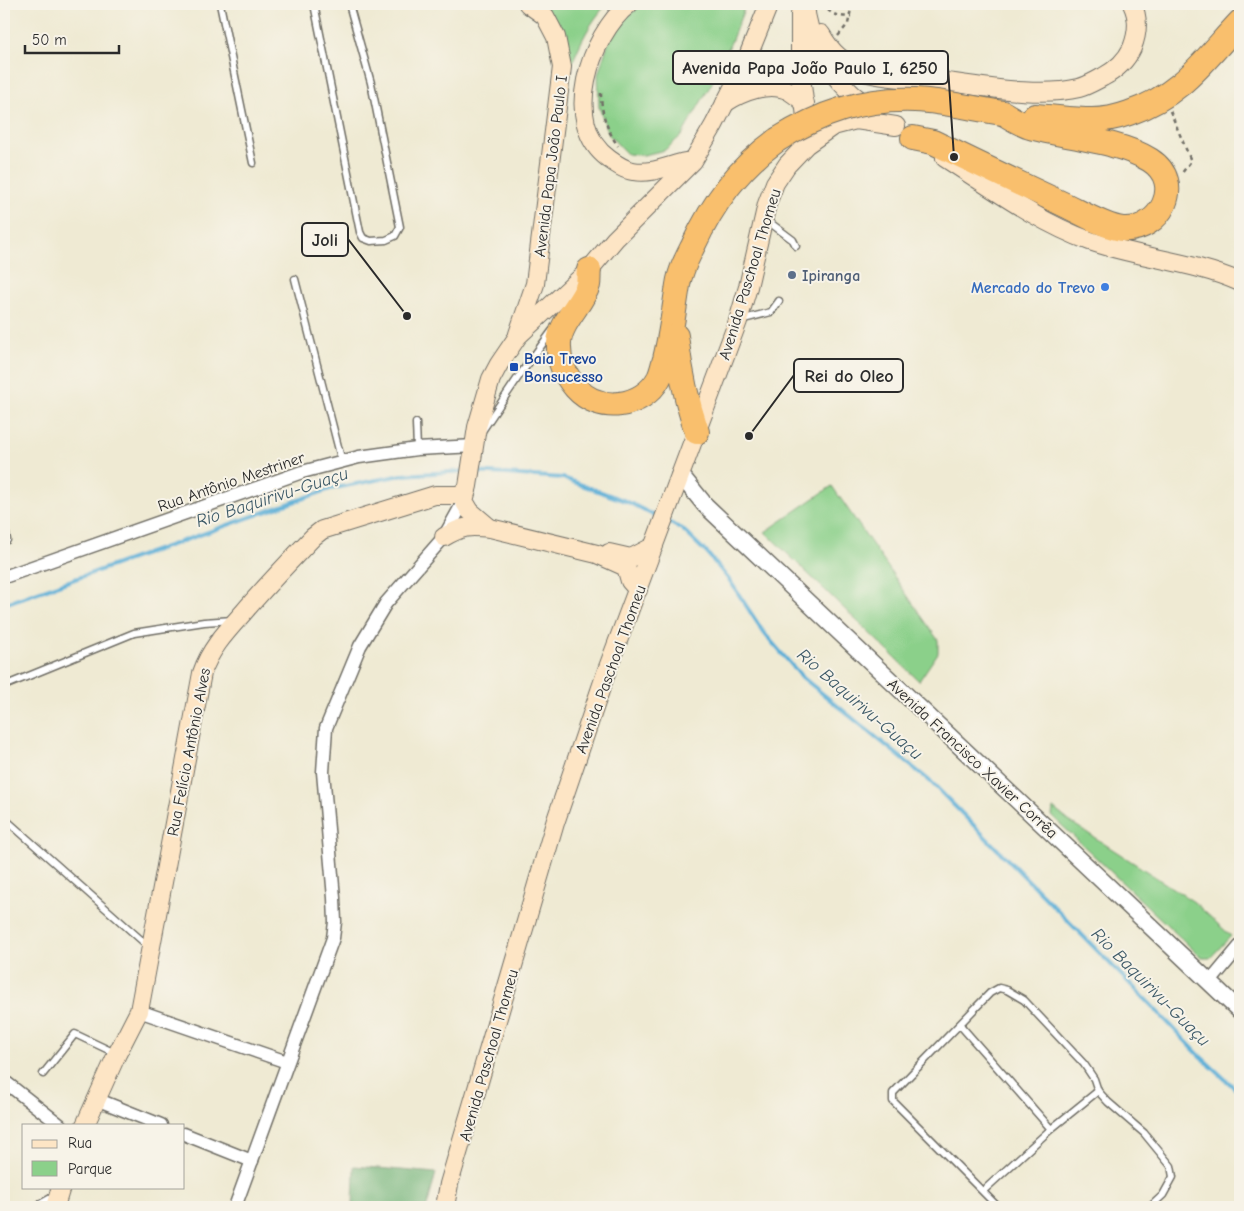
<svg xmlns="http://www.w3.org/2000/svg" width="1244" height="1211" font-family="'Comic Neue',sans-serif">
<style>
.green{fill:#8bd08a;stroke:#5b7e5a}
.forest{fill:#70b276;stroke:#4e6e50}
.lines{fill:none;stroke-linecap:round;stroke-linejoin:round}
.stream{stroke:#5bafd7;stroke-width:4}
.service-casing{stroke:#706e66;stroke-width:9}
.minor-casing{stroke:#706e66;stroke-width:15}
.tertiary-casing{stroke:#706e66;stroke-width:19}
.secondary-casing{stroke:#706e66;stroke-width:20}
.motorway-casing{stroke:#706e66;stroke-width:26}
.path{stroke:#706e66;stroke-width:2.5;stroke-dasharray:4 4;stroke-linecap:butt}
.service{stroke:#fff;stroke-width:6}
.minor{stroke:#fff;stroke-width:12}
.tertiary{stroke:#fff;stroke-width:16}
.secondary{stroke:#fde5c5;stroke-width:18}
.motorway{stroke:#f9bf6d;stroke-width:24}
.motorway-bridge-casing{stroke:#706e66;stroke-width:26;stroke-linecap:butt}
.motorway-bridge{stroke:#f9bf6d;stroke-width:24}
.service-dot{fill:#5c6f8a;stroke:#f7f3e8;stroke-width:2}
.shop-dot{fill:#3f7fe0;stroke:#f7f3e8;stroke-width:2}
.transit-dot{fill:#1a4fb4;stroke:#f7f3e8;stroke-width:2}
.labels{text-anchor:middle;stroke-width:4;stroke-linejoin:round;paint-order:stroke}
.street-label{font-size:16px;fill:#2b2b2b;stroke:#f7f3e8}
.service-label{font-size:16px;font-weight:bold;fill:#4e5e75;stroke:#f7f3e8;text-anchor:start}
.shop-label{font-size:16px;font-weight:bold;fill:#366cbe;stroke:#f7f3e8;text-anchor:end}
.transit-label{font-size:16px;font-weight:bold;fill:#164399;stroke:#f7f3e8;text-anchor:start}
.water-label{font-size:18px;font-style:italic;fill:#3c5967;stroke:#f7f3e8}
.leader{fill:none;stroke:#2b2b2b;stroke-width:2}
.callout-dot{fill:#2b2b2b;stroke:#f7f3e8;stroke-width:2}
.callout{fill:#f7f3e8;stroke:#2b2b2b;stroke-width:2}
.callout-label{font-size:18px;text-anchor:middle;font-weight:bold;fill:#2b2b2b}
</style>
<rect width="100%" height="100%" fill="#f7f3e8"/>
<filter id="ink" filterUnits="userSpaceOnUse"><feTurbulence type="fractalNoise" baseFrequency=".02" numOctaves="2"/><feDisplacementMap in="SourceGraphic" scale="10" xChannelSelector="R" yChannelSelector="G"/><feConvolveMatrix kernelMatrix="1 2 1 2 8 2 1 2 1" color-interpolation-filters="sRGB"/></filter>
<filter id="wash" filterUnits="userSpaceOnUse"><feTurbulence type="fractalNoise" baseFrequency=".0096" numOctaves="4" result="noise"/><feDisplacementMap in="SourceGraphic" scale="20" xChannelSelector="R" yChannelSelector="G"/><feGaussianBlur stdDeviation="1.12" result="paint"/><feColorMatrix in="noise" values="0 0 0 0 0 0 0 0 0 0 0 0 0 0 0 0 0 1.4 0 .05"/><feComposite in="paint" operator="in"/></filter>
<g filter="url(#wash)">
<rect width="100%" height="100%" fill="#efead3"/>
<g class="green">
<path d="M540 4H607C590 22 580 43 571 66L563 41Z"/>
<polygon points="644,4 746,4 721,67 682,135 665,150 644,155 627,154 609,135 599,107 598,74 610,38 627,16"/>
<polygon points="832,486 938,640 938,653 919,681 765,532"/>
<polygon points="1053,808 1069,821 1194,902 1231,936 1210,958 1202,958 1052,816"/>
</g>
<polygon class="forest" points="354,1166 436,1173 427,1207 353,1207"/>
<g class="lines">
<g class="stream">
<polyline points="475,472 563,478 628,502 659,518"/>
<polyline points="668,522 682,529 707,553 730,581 764,633 802,677 931,782 1152,1006 1200,1056 1240,1093"/>
<polyline points="4,604 330,489 402,475 465,471"/>
</g>
</g>
</g>
<g filter="url(#ink)">
<g class="lines">
<defs>
<g id="service">
<polyline points="220,4 253,163"/>
<polyline points="314,4 360,232 363,238 371,241 386,240 395,236 400,227 371,83 349,4"/>
<polyline points="765,219 793,240 796,246"/>
<polyline points="295,279 342,462"/>
<polyline points="740,320 771,312 779,301"/>
<polyline points="416,423 417,449"/>
<polyline points="482,431 519,376 552,331"/>
<polyline points="4,524 7,540"/>
<polyline points="4,686 134,633 204,622 233,620"/>
<polyline points="4,818 148,946"/>
<polyline points="960,1025 1051,1129"/>
<polyline points="43,1074 75,1034 115,1053"/>
<polyline points="983,1191 1051,1129 1098,1091"/>
<polyline points="998,1207 893,1101 893,1093 990,993 999,988 1007,990 1024,1000 1084,1064 1094,1079 1098,1091 1108,1102 1144,1133 1171,1166 1173,1177 1163,1195 1150,1207"/>
</g>
<g id="minor">
<polyline points="4,577 302,472 359,457 417,449 475,446"/>
<polyline points="1210,982 1240,946"/>
<polyline points="139,1011 287,1062"/>
<polyline points="4,1081 60,1125"/>
<polyline points="96,1099 161,1125"/>
<polyline points="184,1134 252,1161"/>
<polyline points="41,1207 57,1198"/>
<polyline points="235,1207 333,938 335,922 334,898 323,772 326,728 360,646 386,603 444,537 464,501"/>
</g>
<polyline id="tertiary" points="680,474 705,505 1240,1011"/>
<g id="secondary">
<path d="M629 4C590 35 560 124 609 159 616 164 624 170 633 171 654 175 672 163 692 161"/>
<path d="M805 4C807 37 826 69 850 92 857 99 865 103 872 109"/>
<polyline points="800,14 800,69 808,133"/>
<path d="M821 34C831 52 843 63 862 71 881 78 917 79 938 81 980 86 1038 98 1079 88 1087 86 1095 81 1103 77 1116 70 1126 61 1132 48 1138 33 1139 18 1132 4"/>
<path d="M725 103C742 92 769 81 789 91 794 94 800 99 805 103"/>
<path d="M945 158C992 188 1038 222 1090 241 1139 258 1192 261 1240 282"/>
<polyline points="518,334 535,284 562,67 556,37 545,16 528,4"/>
<path d="M444 537C463 526 468 526 490 528"/>
<polyline points="609,553 631,558 654,546"/>
<polyline points="638,590 630,581 626,567 597,554 490,528 470,511 464,501 468,486 477,427 491,379 499,364 518,336 589,270 615,239 693,161 714,125 744,66 769,4"/>
<path d="M85 1125 117 1054 139 1011 202 673C210 649 226 632 243 613 265 587 289 562 313 537L322 530 435 495H458L467 490"/>
<polyline points="55,1207 61,1187"/>
<polyline points="445,1207 449,1184 555,823 607,670 738,321 748,287 767,204 775,183 787,165 806,145 833,126 856,120 896,126"/>
</g>
<g id="motorway">
<path d="M1035 116C1054 117 1073 120 1092 120 1105 120 1118 117 1129 113 1182 95 1204 60 1240 22"/>
<path d="M913 138 933 142C976 163 1020 184 1063 204 1078 211 1107 228 1123 229 1160 232 1186 183 1150 160 1120 141 1066 137 1030 127 1021 124 1011 118 1003 113"/>
<path d="M589 270C588 275 589 281 588 285 583 303 560 322 559 343 558 361 564 374 576 388 599 414 643 408 659 378 662 372 663 365 665 359 671 335 674 310 678 285 680 271 687 258 693 246 713 203 738 168 777 140"/>
<path d="M676 336C680 369 686 400 697 432"/>
</g>
</defs>
<use href="#service" class="service-casing"/>
<use href="#minor" class="minor-casing"/>
<use href="#tertiary" class="tertiary-casing"/>
<use href="#secondary" class="secondary-casing"/>
<use href="#motorway" class="motorway-casing"/>
<g class="path">
<path d="M822 4C830 14 839 18 851 16"/>
<polyline points="838,36 848,24 852,4"/>
<path d="M601 93C601 113 607 130 618 146"/>
<polyline points="1170,111 1191,161 1182,173"/>
</g>
<use href="#service" class="service"/>
<use href="#minor" class="minor"/>
<use href="#tertiary" class="tertiary"/>
<use href="#secondary" class="secondary"/>
<use href="#motorway" class="motorway"/>
<defs>
<path id="motorway-bridge" d="M777 140C820 113 863 98 915 100 944 101 974 109 1003 113"/>
</defs>
<use href="#motorway-bridge" class="motorway-bridge-casing"/>
<use href="#motorway-bridge" class="motorway-bridge"/>
</g>
</g>
<circle class="service-dot" cx="792" cy="275" r="5"/>
<circle class="shop-dot" cx="1105" cy="287" r="5"/>
<rect class="transit-dot" x="509" y="362" width="10" height="10" rx="2.5"/>
<g class="labels">
<g class="street-label">
<text transform="translate(550 166) rotate(-83)" y="6">Avenida Papa João Paulo I</text>
<text transform="translate(749 274) rotate(-73)" y="6">Avenida Paschoal Thomeu</text>
<text transform="translate(231 481) rotate(-19)" y="6">Rua Antônio Mestriner</text>
<text transform="translate(610 669) rotate(-70)" y="6">Avenida Paschoal Thomeu</text>
<text transform="translate(188 752) rotate(-79)" y="6">Rua Felício Antônio Alves</text>
<text transform="translate(973 758) rotate(43)" y="6">Avenida Francisco Xavier Corrêa</text>
<text transform="translate(488 1055) rotate(-74)" y="6">Avenida Paschoal Thomeu</text>
</g>
<g class="service-label">
<text x="802" y="281">Ipiranga</text>
</g>
<g class="shop-label">
<text x="1095" y="293">Mercado do Trevo</text>
</g>
<g class="transit-label">
<text x="524" y="364">Baia Trevo<tspan x="524" dy="18">Bonsucesso</tspan></text>
</g>
<g class="water-label">
<text transform="translate(272 497) rotate(-18)" y="6">Rio Baquirivu-Guaçu</text>
<text transform="translate(860 704) rotate(41)" y="6">Rio Baquirivu-Guaçu</text>
<text transform="translate(1151 987) rotate(45)" y="6">Rio Baquirivu-Guaçu</text>
</g>
</g>
<path class="leader" d="M954 157L948 68M407 316L348 239M749 436L794 375"/>
<g class="callout-dot">
<circle cx="954" cy="157" r="5"/>
<circle cx="407" cy="316" r="5"/>
<circle cx="749" cy="436" r="5"/>
</g>
<g class="callout">
<rect x="673" y="51" width="275" height="33" rx="5"/>
<rect x="302" y="223" width="46" height="33" rx="5"/>
<rect x="794" y="359" width="109" height="33" rx="5"/>
</g>
<g class="callout-label">
<text x="810" y="74">Avenida Papa João Paulo I, 6250</text>
<text x="325" y="246">Joli</text>
<text x="849" y="382">Rei do Oleo</text>
</g>
<rect width="1244" height="1211" fill="none" stroke="#f7f3e8" stroke-width="20"/>
<rect x="22" y="1124" width="162" height="65" fill="#f7f3e8" stroke="#a5a39c"/>
<rect x="32" y="1140" width="25" height="8" fill="#fde5c5" stroke="#a5a39c"/>
<text x="68" y="1148" font-size="15" fill="#2b2b2b">Rua</text>
<rect x="32" y="1161" width="25" height="15" fill="#8bd08a" stroke="#a5a39c"/>
<text x="68" y="1174" font-size="15" fill="#2b2b2b">Parque</text>
<path d="M25 45v8h94v-8" fill="none" stroke="#2b2b2b" stroke-width="2.5"/>
<text x="32" y="45" font-size="15" fill="#2b2b2b" stroke="#f7f3e8" stroke-width="4" paint-order="stroke">50 m</text>
</svg>
